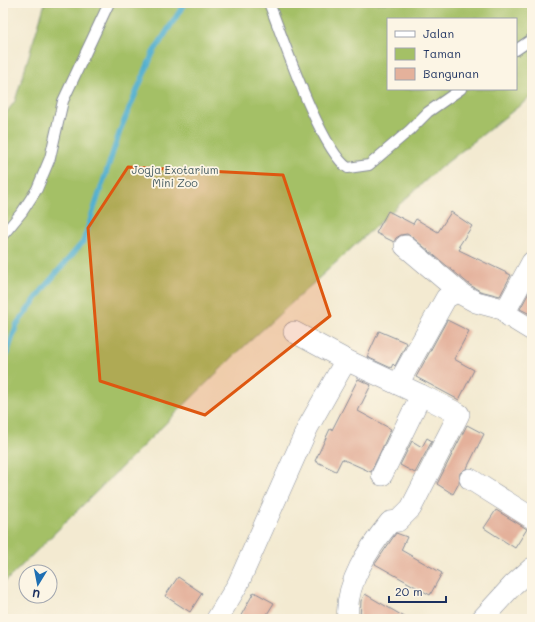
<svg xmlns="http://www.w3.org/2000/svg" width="535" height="622" font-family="Mali,sans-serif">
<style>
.green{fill:#a4c066;stroke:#607862;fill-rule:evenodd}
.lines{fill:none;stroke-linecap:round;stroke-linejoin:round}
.stream{stroke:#51afcf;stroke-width:5.5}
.building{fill:#e4b19b}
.lane-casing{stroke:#878c98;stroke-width:12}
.street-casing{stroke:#878c98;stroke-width:22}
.lane{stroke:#fff;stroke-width:10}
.street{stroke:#fff;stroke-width:21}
.marked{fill:#de5710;fill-opacity:0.2;stroke:#de5710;stroke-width:3;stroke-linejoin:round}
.labels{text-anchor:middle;stroke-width:3.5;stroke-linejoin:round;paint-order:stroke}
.park-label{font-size:11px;fill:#445a60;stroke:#fcf5e5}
</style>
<rect width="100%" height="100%" fill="#fcf5e5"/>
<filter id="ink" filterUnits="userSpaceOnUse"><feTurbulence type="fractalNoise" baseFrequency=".025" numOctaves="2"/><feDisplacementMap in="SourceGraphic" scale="8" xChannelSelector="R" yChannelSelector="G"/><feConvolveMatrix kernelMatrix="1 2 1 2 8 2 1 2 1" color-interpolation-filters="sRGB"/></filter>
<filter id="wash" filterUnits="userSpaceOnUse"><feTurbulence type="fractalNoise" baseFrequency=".012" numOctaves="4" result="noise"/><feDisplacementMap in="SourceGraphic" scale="16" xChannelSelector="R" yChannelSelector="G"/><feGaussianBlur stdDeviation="0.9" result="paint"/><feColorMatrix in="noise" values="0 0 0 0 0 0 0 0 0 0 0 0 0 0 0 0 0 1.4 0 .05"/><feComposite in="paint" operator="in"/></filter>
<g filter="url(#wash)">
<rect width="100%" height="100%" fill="#f3ead1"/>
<path class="green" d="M45 3H532V96L436 171 237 353 3 584V117L15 101ZM388 19H516V89H388Z"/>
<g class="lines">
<g class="stream">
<polyline points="3,365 17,324 47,284 83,242 121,128 153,53 185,3"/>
<polyline points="3,381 3,412"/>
</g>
</g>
<g id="blocks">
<g class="building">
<polygon points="388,211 413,224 416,219 438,232 451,212 472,226 459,246 461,247 459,250 511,275 500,296 480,291 470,285 412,237 407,234 401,235 396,238 394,242 376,233"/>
<polygon points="532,287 532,315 520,309"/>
<polygon points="447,320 469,331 454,359 474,370 459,400 416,377"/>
<polygon points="379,331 407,343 395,366 393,364 391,368 367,357"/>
<polygon points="358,379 371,385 358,411 391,429 371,472 342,459 336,471 315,461 330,429 332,430"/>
<polygon points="467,425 484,434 467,468 460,473 459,483 453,494 437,484"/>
<polygon points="427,438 432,441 415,473 400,465 412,441 422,447"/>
<polygon points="496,510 527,529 515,548 484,528"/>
<polygon points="396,533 407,537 401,550 442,573 430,595 375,564"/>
<polygon points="178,577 202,593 190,612 165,596"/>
<polygon points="254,592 274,603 264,619 239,619"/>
<polygon points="365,594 408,619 360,619 361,601"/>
</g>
</g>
</g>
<g filter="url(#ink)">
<use href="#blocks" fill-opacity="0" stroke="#878c98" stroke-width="1"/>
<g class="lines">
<defs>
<g id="lane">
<path d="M269 3C283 38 320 149 348 168L369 165 410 130 428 112 461 89"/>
<polyline points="516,50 532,39"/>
<polyline points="3,235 22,212 37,189 50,158 63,101 109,3"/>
</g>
<g id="street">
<polyline points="405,246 463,295 476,302 506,310 509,316 532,330"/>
<polyline points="506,310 532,262"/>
<polyline points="294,332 346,360 421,395 382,475"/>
<polyline points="398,384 446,298 458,291"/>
<polyline points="470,479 532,518"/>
<polyline points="217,619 238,584 308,427 346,360"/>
<path d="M348 619C344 584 369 548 390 522L398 521 411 508 459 414 421 395"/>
<polyline points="482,619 513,585 532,568"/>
</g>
</defs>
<use href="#lane" class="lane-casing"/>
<use href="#street" class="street-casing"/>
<use href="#lane" class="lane"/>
<use href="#street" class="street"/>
</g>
</g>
<path class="marked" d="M128 167 283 175 330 316 205 415 100 381 88 228Z"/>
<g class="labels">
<g class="park-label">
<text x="175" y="174">Jogja Exotarium<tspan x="175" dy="13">Mini Zoo</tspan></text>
</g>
</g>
<rect width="535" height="622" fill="none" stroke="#fcf5e5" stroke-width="16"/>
<rect x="387" y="18" width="130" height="72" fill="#fcf5e5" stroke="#a2a6af"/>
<rect x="395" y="31" width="20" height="6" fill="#ffffff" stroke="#a2a6af"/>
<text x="423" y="38" font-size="12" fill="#1b2f5e">Jalan</text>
<rect x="395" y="48" width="20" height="12" fill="#a4c066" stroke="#a2a6af"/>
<text x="423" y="58" font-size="12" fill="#1b2f5e">Taman</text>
<rect x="395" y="68" width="20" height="12" fill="#e4b19b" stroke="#a2a6af"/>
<text x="423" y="78" font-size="12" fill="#1b2f5e">Bangunan</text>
<g transform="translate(38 584) rotate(190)"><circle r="19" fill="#fcf5e5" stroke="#a2a6af"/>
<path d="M0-3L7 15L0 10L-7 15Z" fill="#1f6fb2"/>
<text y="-6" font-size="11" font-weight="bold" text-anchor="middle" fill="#1b2f5e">U</text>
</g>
<path d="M389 596v6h57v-6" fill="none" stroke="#1b2f5e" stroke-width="2"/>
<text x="395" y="596" font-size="12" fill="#1b2f5e" stroke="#fcf5e5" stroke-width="3" paint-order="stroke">20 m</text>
</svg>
